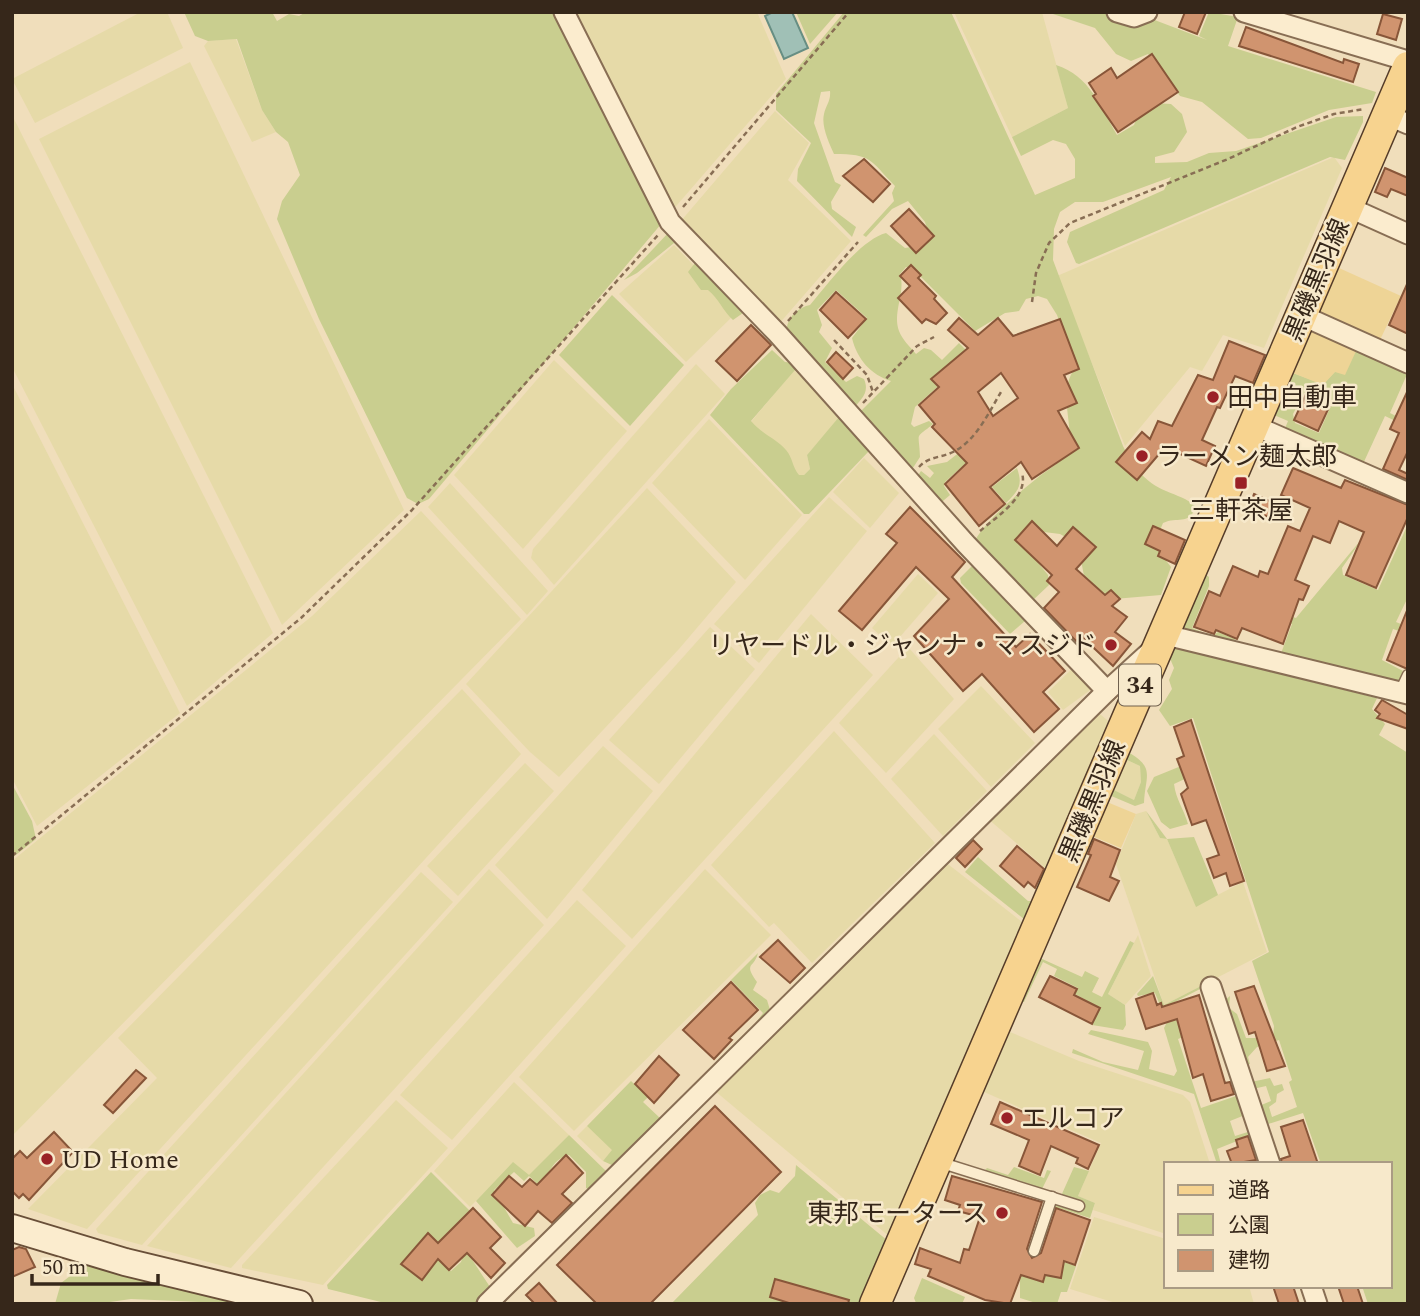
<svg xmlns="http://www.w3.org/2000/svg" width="1420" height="1316" font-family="Spectral,'Noto Sans JP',serif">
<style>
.farmland{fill:#e6daa8}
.green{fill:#c9ce8f;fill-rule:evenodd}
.sand{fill:#eed496}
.water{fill:#a0c0b6;stroke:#678e83;stroke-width:2}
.building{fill:#d0946f;stroke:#885639;stroke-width:2;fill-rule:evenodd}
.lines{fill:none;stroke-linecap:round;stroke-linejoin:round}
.lane-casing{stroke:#886e54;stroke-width:13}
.street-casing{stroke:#886e54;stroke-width:23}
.secondary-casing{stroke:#694f38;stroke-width:30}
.primary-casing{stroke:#553c29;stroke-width:33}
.path{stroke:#886e54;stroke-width:2.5;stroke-dasharray:5 3.5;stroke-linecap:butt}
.lane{stroke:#fbecce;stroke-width:10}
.street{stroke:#fbecce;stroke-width:19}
.secondary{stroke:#fbecce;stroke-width:26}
.primary{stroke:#f7d38f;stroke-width:30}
.poi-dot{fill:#9a2126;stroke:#f7e9cb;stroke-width:2.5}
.labels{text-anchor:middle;stroke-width:5;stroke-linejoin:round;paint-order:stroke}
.shield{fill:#f7e9cb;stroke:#70614f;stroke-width:2}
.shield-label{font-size:24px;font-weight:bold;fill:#36271a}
.street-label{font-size:26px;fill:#36271a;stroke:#f7e9cb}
.poi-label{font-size:26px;fill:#36271a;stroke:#f7e9cb;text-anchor:start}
</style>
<rect width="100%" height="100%" fill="#f0debb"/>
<g class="farmland">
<polygon points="141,12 167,12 183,48 35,123 12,79"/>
<polygon points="574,12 757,12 786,79 671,212"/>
<polygon points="954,12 1042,12 1068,108 1012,137"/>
<polygon points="236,39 262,110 276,132 252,142 204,46 208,41"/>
<polygon points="190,62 404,510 282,625 39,139"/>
<polygon points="775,111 809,143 788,180 851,241 778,325 680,222"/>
<polygon points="12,115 273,633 187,706 12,367"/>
<polygon points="1334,157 1342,168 1264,348 1223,335 1202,371 1190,367 1125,446 1057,276"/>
<polygon points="674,245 738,311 686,362 619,294"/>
<polygon points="554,360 627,431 523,549 454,475"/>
<polygon points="696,364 725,394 554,585 531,558 533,549"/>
<polygon points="794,370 840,417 807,455 810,469 801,478 751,422"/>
<polygon points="12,384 180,713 37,826 12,778"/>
<polygon points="709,419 802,515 745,580 652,483"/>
<polygon points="864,458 899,493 870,528 833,492"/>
<polygon points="450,483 548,591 527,615 428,507"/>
<polygon points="647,488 736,582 679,649 559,777 530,752 466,684"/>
<polygon points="829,497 867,531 759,663 714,624"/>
<polygon points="421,511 521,619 12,1136 12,861 312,616"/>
<polygon points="918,574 938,593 892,646 872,628"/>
<polygon points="811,614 873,675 632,939 582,890"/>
<polygon points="710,627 755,669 659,784 609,740"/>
<polygon points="908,647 954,699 886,773 839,723"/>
<polygon points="1074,667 1093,688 1063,710 1048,692"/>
<polygon points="981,686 1035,743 991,787 938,729"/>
<polygon points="462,689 521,754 87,1229 28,1209 157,1078 118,1038"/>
<polygon points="1095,710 1112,724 1050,872 987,818"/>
<polygon points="834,731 935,843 812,963 774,923 769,927 711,865"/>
<polygon points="934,734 987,791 943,836 891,779"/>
<polygon points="603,746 653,791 547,919 495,865"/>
<polygon points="1127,760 1140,766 1141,782 1134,800 1114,790"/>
<polygon points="525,763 554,791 458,896 427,866"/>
<polygon points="1146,811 1160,838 1167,839 1196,906 1243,882 1267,952 1164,1005 1116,864 1136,814"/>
<polygon points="944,861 1026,925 890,1237 715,1091"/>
<polygon points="489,869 544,925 231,1268 147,1246"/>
<polygon points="705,869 771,935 574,1131 519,1077"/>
<polygon points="421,872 453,902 142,1245 98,1233 96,1229"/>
<polygon points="577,900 626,946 452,1140 400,1095"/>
<polygon points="1138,935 1151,976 1125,1005 1108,994"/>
<polygon points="1010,1032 1079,1061 1183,1095 1190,1102 1210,1164 1166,1164 1166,1234 1093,1210 1095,1203 1078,1196 1101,1143 984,1092"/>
<polygon points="514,1082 569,1135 529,1176 513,1163 470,1207 434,1171"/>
<polygon points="396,1100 448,1148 323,1285 242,1268 242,1265"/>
<polygon points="587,1126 613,1150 603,1161 577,1136"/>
<polygon points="1094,1217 1166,1239 1166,1286 1249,1286 1254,1304 1119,1304 1070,1289"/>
</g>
<g class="green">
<polygon points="184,12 272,12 277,21 289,14 299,16 306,12 561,12 662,223 429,499 418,504 407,498 319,319 277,219 282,201 300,175 288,142 276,132 262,110 237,39 208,41 195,36"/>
<polygon points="796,12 838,12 810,44"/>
<path d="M844 12H951L1035 195 1075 178V159L1066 144 1053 140 1021 156 1012 137 1068 108 1056 65C1090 76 1100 106 1117 135L1134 125 1138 115 1154 103 1171 104 1182 114 1187 132 1174 152 1155 157V163L1187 162 1209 153 1236 151 1336 117 1363 116V122L1345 160 1330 157 1079 264 1076 263 1067 242 1070 232 1164 190 1171 177 1103 202H1075L1060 212 1054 229 1053 260 1123 446C1133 466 1144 482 1166 491 1177 496 1187 498 1196 507 1188 526 1178 516 1163 523L1154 545 1171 567 1161 595 1114 599 1087 592 1078 544 1060 534 1036 531 1023 544 1048 575 1049 585 1031 602 975 540C989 518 1015 496 1036 479 1044 472 1059 464 1065 455 1079 431 1054 394 1076 367L1057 315 1047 299 1038 296 1026 299 1019 311 1005 313 975 331 912 268 906 267 900 274C906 293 892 312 899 331 902 339 910 347 916 354L924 348 931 350 942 360 959 343 972 356 915 407 911 424 914 427 929 421 933 424C914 440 919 430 920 457L909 474 857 415 891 381C871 375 857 359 852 338L867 318 836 290 817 310 822 325 819 332 832 348 825 362 846 382 857 376 864 379C870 393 861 399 852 410L787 331C786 318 799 307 810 305 828 284 860 240 886 233L905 248 917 246 929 236 925 222 908 201 892 209 866 237 863 235 894 201 892 193 895 186C870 160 872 154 834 154 829 143 821 126 824 114 826 105 831 101 830 91L821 92 814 123 835 182 841 185 831 202 832 209 856 227 852 237 797 181 798 169 811 143 776 110V94Z"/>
<polygon points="1105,12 1133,20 1152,19 1207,40 1199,36 1209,12 1238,17 1228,46 1376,92 1372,103 1329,110 1261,138 1248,139 1202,102 1180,96 1148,54 1131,61 1116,54 1095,28 1050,13"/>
<path d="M669 232 741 304 743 313 733 320C723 311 719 299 708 290H701L688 272 695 263 674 243 637 273 624 280Z"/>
<polygon points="612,295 684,365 630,426 559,355"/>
<path d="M1357 349 1408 372 1390 413 1408 422V427L1385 416 1362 466 1284 431 1288 421 1274 415 1293 373 1323 384ZM1311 391 1333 401 1319 433 1295 423 1293 414 1304 393Z"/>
<path d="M772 350 785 362 795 363 869 445V451L809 514H804L710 415 731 389ZM795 370 839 417 807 455 810 469 804 475H799C792 467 793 458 786 450 777 439 763 435 751 421Z"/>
<polygon points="979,437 967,462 945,482 944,486 950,495 937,506 915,480 921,471 930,478 934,473 927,466 947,462"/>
<path d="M1017 468C1023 485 1019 490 1006 503L992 487Z"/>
<polygon points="1408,524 1408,597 1396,622 1408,627 1408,634 1393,629 1382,660 1403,671 1397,684 1280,656 1292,624 1258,614 1261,608 1296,618 1365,535 1342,568 1343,575 1378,590"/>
<polygon points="974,564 1025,613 1025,621 1010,634 961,583 960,578"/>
<polygon points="1205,574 1209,577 1209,586 1192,628 1212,636 1218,632 1235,639 1233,644 1181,631"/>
<polygon points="1173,647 1377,698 1372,709 1385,724 1379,735 1408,753 1408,1304 1368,1304 1362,1286 1390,1286 1390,1164 1321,1164 1303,1113 1265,1125 1259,1106 1271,1101 1266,1086 1253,1089 1251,1082 1270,1078 1274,1086 1282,1084 1284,1090 1277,1094 1276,1102 1269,1107 1272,1117 1297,1107 1289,1082 1292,1080 1279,1040 1257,1047 1248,1057 1250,1064 1246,1065 1224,1001 1230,996 1229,1008 1237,1014 1246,1038 1273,1038 1274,1026 1252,961 1269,952 1193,718 1170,726 1159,710 1172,689 1169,680 1174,668 1169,656"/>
<path d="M1128 752C1156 768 1145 776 1144 803L1135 806 1109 795ZM1127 760 1140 766 1141 782 1134 800 1114 790Z"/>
<path d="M1186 764 1189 777 1174 784C1176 800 1184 809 1188 824L1170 829 1161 822 1147 791 1154 777Z"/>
<polygon points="12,784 32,821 36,839 12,858"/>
<polygon points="1146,811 1167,839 1194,837 1218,895 1196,907 1167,839 1160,838"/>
<polygon points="978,857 1028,901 1033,901 1029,923 965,872"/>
<polygon points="1130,941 1134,943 1108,994 1125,1005 1126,1025 1123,1030 1092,1025 1100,1008 1075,994 1078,988 1054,976 1057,969 1043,962 1024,1002 1022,1002 1040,958 1082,977 1085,971 1099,978 1092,992 1102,997"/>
<path d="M758 953C754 969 743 962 757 982L753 990 767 1000 770 1010 751 1029 763 1013 731 980Z"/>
<polygon points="1153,976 1164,1005 1201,986 1202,988 1167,1006 1174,1013 1180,1030 1193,1033 1178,1039 1201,1108 1239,1095 1245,1115 1230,1121 1235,1136 1251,1131 1252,1135 1217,1149 1221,1164 1217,1164 1194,1094 1072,1053 1073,1049 1103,1062 1138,1070 1144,1051 1088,1034 1091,1030 1148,1042 1152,1051 1149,1069 1174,1076 1177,1071 1164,1028 1167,1022 1155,993 1138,996 1137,994"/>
<polygon points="631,1081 648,1097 643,1102 661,1119 614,1166 603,1161 612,1150 587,1126"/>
<path d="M569 1135 608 1173 590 1190 586 1188V1172L569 1155C558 1157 550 1167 548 1177L568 1199 562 1207 529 1176 524 1181 514 1172 494 1190 513 1223 534 1228 535 1236 517 1248 476 1201 513 1162 529 1175Z"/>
<polygon points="796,1165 888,1241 858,1304 671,1304 758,1215 755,1203 760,1195 770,1190 779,1193 795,1176"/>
<polygon points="1014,1167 1044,1178 1047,1170 1051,1171 1042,1189 984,1171 987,1168 1008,1175"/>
<polygon points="1074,1167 1089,1171 1078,1196 1095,1203 1090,1218 1059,1208 1055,1217 1052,1214 1056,1204 1081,1211 1083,1203 1061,1196"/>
<polygon points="431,1172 470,1211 430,1251 451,1271 461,1262 466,1246 474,1254 471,1258 490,1287 474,1304 389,1304 328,1289 327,1285"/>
<polygon points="1048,1228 1066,1237 1061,1261 1076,1266 1067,1292 1061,1292 1057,1304 1039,1304 1020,1298 1020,1275 1043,1281 1049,1265 1037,1260 1042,1248 1055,1252 1058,1243 1044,1238"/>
<polygon points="86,1264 246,1303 246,1304 131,1299 96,1304 55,1304 61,1283"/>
<polygon points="922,1278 965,1297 962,1304 916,1303 914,1298"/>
</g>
<g class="sand">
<polygon points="1339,268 1401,296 1379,342 1318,315"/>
<polygon points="1313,329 1357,349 1345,375 1335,372 1323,385 1293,373"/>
<polygon points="1107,802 1136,814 1121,848 1092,836"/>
</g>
<polygon class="water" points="773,12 792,12 808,48 784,59 765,16"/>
<g class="building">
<polygon points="1185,12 1206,12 1197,34 1179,27"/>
<polygon points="1383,14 1402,19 1396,40 1377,34"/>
<polygon points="1246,27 1343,63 1344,59 1359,64 1353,82 1239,46"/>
<polygon points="1152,54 1178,92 1118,132 1093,96 1096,94 1089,83 1111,68 1117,78"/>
<polygon points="864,159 890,184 873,202 843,176"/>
<polygon points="1385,168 1408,178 1408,196 1391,189 1387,197 1375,192"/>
<polygon points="909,209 934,236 916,253 891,226"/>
<polygon points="911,265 921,275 918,278 936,296 934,299 947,313 936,324 926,319 922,323 898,298 910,286 900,276"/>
<polygon points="1408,282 1408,334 1389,325"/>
<polygon points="836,292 866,319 848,338 820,310"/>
<path d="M959 318 978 335 998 318 1013 336 1060 319 1079 369 1064 375 1077 403 1058 411 1079 448 1032 479 1021 462 990 487 1005 504 979 526 945 484 967 463 932 427 935 424 919 405 939 387 931 379 968 348 948 330ZM1001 373 1018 398 993 416 978 392Z"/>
<polygon points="751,325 771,345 737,381 716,361"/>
<polygon points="1229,341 1265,355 1253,383 1235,376 1220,408 1217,407 1202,440 1215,446 1206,466 1165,447 1137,480 1116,462 1142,432 1150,439 1158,421 1172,426 1198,375 1213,380"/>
<polygon points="836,352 853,368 843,379 827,362"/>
<polygon points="1408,390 1408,451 1399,470 1408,474 1408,480 1383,469 1399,433 1390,429"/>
<polygon points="1307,392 1331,403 1318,431 1294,420"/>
<polygon points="1293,468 1341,488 1345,480 1408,505 1408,517 1376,588 1346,575 1364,532 1339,521 1330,543 1313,536 1295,580 1309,586 1303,600 1299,599 1283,644 1242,628 1237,639 1216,630 1214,634 1194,627 1209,591 1220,596 1233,566 1258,577 1260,571 1268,574 1288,526 1300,531 1310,508 1281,495"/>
<polygon points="1254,494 1274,503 1268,517 1248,508"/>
<polygon points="910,507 965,562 952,577 1016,647 1030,634 1065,671 1043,692 1059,709 1034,732 982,674 963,691 914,636 949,599 916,567 862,630 839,611 897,543 886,534"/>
<polygon points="1032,521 1057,546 1073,527 1096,547 1076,569 1105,595 1111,590 1120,599 1112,606 1127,617 1115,632 1131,644 1113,666 1081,636 1076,641 1044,608 1059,592 1047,581 1052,575 1015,540"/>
<polygon points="1153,526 1185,540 1175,564 1158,556 1160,551 1145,544"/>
<polygon points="1408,608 1408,668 1405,668 1387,660"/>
<polygon points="1382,700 1408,715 1408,729 1377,718 1380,714 1375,710"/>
<polygon points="1191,720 1244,881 1230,886 1226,873 1214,878 1207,859 1219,855 1206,820 1192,825 1181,794 1188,788 1177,759 1184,756 1174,727"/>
<polygon points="1094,839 1120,850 1110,877 1119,881 1109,901 1077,887 1091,855 1088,854"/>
<polygon points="973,840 982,849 965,867 956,858"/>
<polygon points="1017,846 1044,869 1035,888 1028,882 1024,887 1000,866"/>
<polygon points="778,940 805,968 790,983 760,957"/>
<polygon points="1050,976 1077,989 1074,995 1100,1008 1092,1024 1039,997"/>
<polygon points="731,982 758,1010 729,1038 732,1040 714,1059 683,1030"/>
<polygon points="1254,986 1285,1066 1267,1071 1255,1032 1249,1034 1235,992"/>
<polygon points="1153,993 1157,1005 1161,1003 1162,1007 1199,995 1225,1083 1230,1082 1234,1094 1211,1101 1203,1074 1193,1078 1177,1019 1146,1029 1136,999"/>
<polygon points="659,1056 679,1075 654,1103 635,1084"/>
<polygon points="136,1070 146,1078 113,1113 104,1105"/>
<polygon points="1000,1102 1099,1145 1088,1169 1076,1163 1078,1158 1051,1146 1040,1175 1019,1166 1029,1140 991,1124"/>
<polygon points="715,1106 781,1172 650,1304 597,1304 557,1265"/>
<polygon points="1303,1120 1318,1164 1282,1164 1281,1159 1290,1156 1281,1127"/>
<polygon points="54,1132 73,1152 29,1200 23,1194 19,1198 12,1191 12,1159 20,1151 27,1158"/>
<polygon points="1248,1136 1256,1160 1232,1164 1227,1151 1238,1147 1236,1140"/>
<polygon points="566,1155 583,1173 562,1194 572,1203 552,1223 538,1211 525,1226 492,1195 509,1176 522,1187 530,1179 537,1185"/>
<polygon points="952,1176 1042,1202 1027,1249 1032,1258 1041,1253 1056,1208 1090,1220 1075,1265 1064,1261 1061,1278 1045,1275 1043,1282 1021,1275 1010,1304 985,1300 928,1276 931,1269 915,1264 920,1248 960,1263 964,1249 969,1250 980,1217 958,1211 960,1205 945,1200"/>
<polygon points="473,1208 501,1237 490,1248 505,1263 491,1278 467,1253 449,1270 438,1259 422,1280 401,1264 428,1233 438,1243"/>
<polygon points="19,1247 26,1249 35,1267 12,1277 12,1250"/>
<polygon points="775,1279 849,1300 848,1304 792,1304 770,1297"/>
<polygon points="539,1283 558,1304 535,1304 526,1295"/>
<polygon points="1273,1286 1293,1286 1299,1304 1279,1304"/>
<polygon points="1338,1286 1357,1286 1363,1304 1344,1304"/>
</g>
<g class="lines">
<defs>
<g id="lane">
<polyline points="1400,692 1408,675"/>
<polyline points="939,1162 1079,1206"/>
<polyline points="1034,1251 1052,1197"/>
</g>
<g id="street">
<polyline points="564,12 670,222 777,333 966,544 1107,691"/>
<polyline points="1117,12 1134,17 1147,12"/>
<polyline points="1244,12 1408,61"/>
<polyline points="1387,115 1408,124"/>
<polyline points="1348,207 1408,234"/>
<polyline points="1301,315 1408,363"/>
<polyline points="1253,425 1408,493"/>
<polyline points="1162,634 1408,694"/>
<polyline points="1211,987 1270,1164"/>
<polyline points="1311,1286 1317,1304"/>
<polyline points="487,1304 1107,691 1152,650"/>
</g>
<polyline id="secondary" points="12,1228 125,1262 299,1304"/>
<polyline id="primary" points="875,1304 1408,67"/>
</defs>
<use href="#lane" class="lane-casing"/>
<use href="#street" class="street-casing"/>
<use href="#secondary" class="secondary-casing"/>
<use href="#primary" class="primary-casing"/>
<g class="path">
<polyline points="683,207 849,12"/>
<polyline points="1032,302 1036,273 1049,243 1070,223 1228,159 1297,127 1334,114 1364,109"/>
<polyline points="788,321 858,242"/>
<polyline points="834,340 867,375 873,392"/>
<polyline points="863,403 917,346 934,337"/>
<path d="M919 467C929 456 941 458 953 452 976 441 989 412 1001 392"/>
<path d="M980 531C996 517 1029 497 1022 473"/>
<polyline points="12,856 301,618 412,510 658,235"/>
</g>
<use href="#lane" class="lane"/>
<use href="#street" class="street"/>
<use href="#secondary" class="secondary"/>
<use href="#primary" class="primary"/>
</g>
<g class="poi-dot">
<circle cx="1213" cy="397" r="7"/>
<circle cx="1142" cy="456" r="7"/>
<rect x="1234" y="476" width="14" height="14" rx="3.5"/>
<circle cx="1111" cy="645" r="7"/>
<circle cx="1007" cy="1118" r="7"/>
<circle cx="47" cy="1159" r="7"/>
<circle cx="1002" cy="1213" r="7"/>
</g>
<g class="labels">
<rect class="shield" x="1119" y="664.5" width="42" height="41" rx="5"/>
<g class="shield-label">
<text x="1140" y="693">34</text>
</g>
<g class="street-label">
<text transform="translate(1316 280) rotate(-67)" y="9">黒磯黒羽線</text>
<text transform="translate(1092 801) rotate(-67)" y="9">黒磯黒羽線</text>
</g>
<g class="poi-label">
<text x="1227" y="406">田中自動車</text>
<text x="1156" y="465">ラーメン麺太郎</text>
<text x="1241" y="519" text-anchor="middle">三軒茶屋</text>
<text x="1097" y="654" text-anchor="end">リヤードル・ジャンナ・マスジド</text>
<text x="1021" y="1127">エルコア</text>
<text x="61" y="1168">UD Home</text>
<text x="988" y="1222" text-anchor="end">東邦モータース</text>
</g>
</g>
<rect width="1420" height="1316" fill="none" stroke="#36271a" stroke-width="28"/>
<rect x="1164" y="1162" width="228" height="126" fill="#f7e9cb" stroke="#aa9b84" stroke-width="2"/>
<rect x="1178" y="1185" width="35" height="10" fill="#f7d38f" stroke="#aa9b84" stroke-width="2"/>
<text x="1228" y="1197" font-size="21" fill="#36271a">道路</text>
<rect x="1178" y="1214" width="35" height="21" fill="#c9ce8f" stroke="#aa9b84" stroke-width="2"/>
<text x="1228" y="1232" font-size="21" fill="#36271a">公園</text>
<rect x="1178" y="1250" width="35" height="21" fill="#d0946f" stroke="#aa9b84" stroke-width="2"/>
<text x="1228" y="1267" font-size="21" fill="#36271a">建物</text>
<path d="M32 1274v10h126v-10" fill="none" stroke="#36271a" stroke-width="3.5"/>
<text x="42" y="1274" font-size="21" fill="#36271a" stroke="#f7e9cb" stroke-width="5" paint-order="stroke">50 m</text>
</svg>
